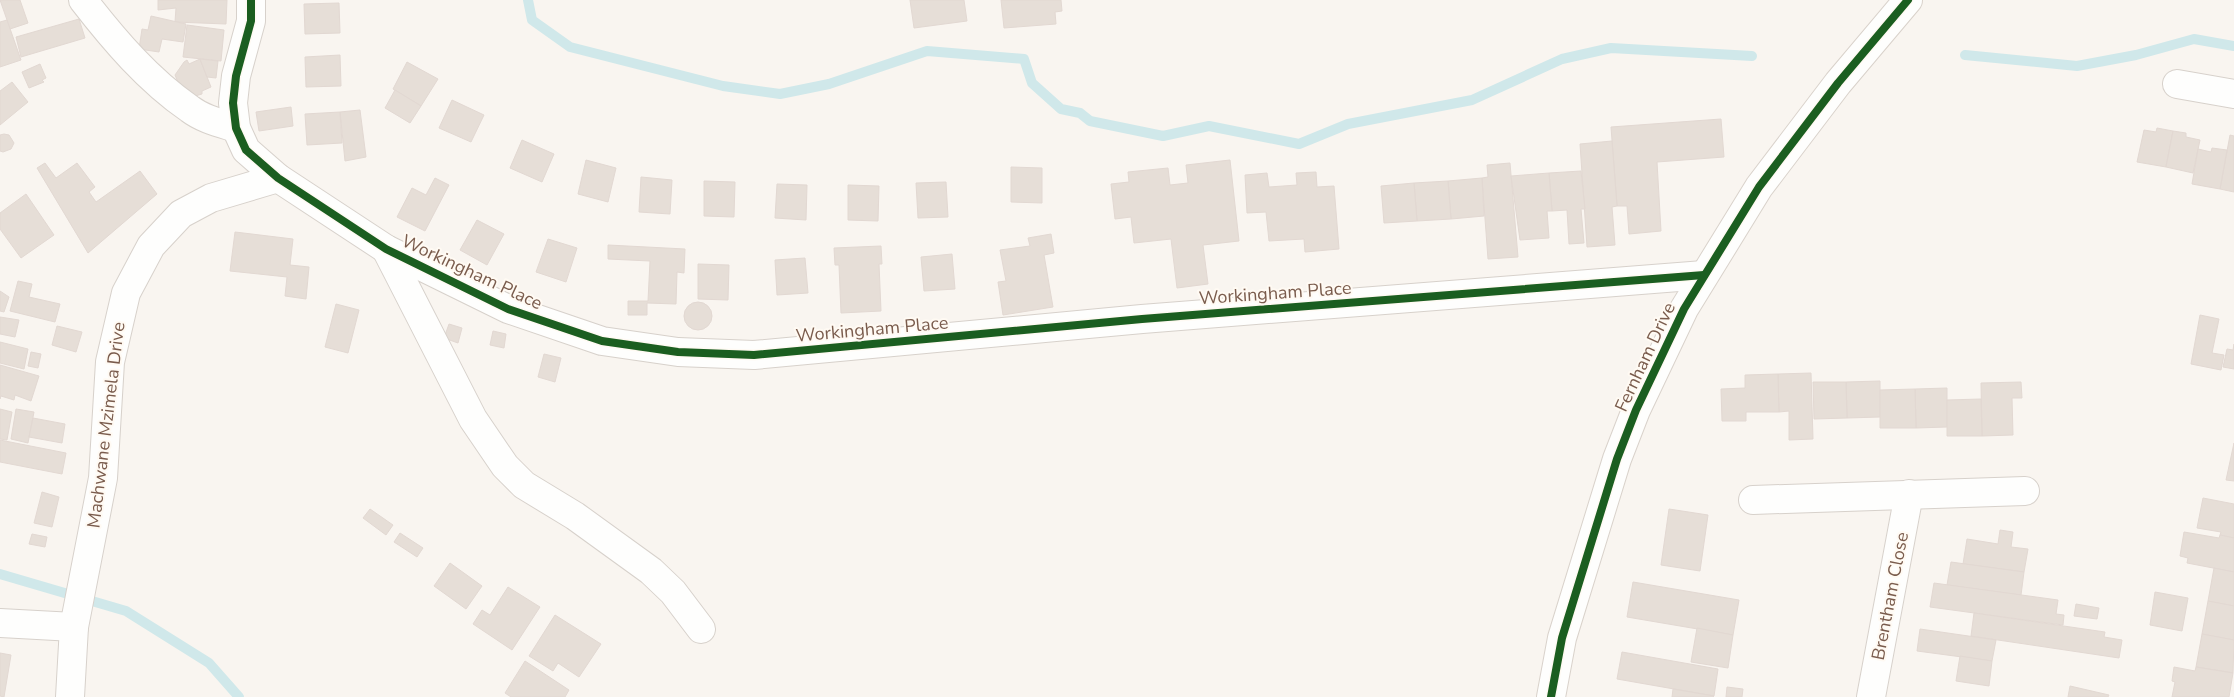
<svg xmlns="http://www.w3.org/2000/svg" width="2234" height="697" font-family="'Nunito Sans',sans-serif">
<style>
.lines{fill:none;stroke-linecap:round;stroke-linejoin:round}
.stream{stroke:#d0e8ea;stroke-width:10}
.building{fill:#e6ded7;stroke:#e2d8d2}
.street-casing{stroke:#d7d1cb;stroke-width:30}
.secondary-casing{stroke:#d9d2cb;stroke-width:30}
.street{stroke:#fefefd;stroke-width:28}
.secondary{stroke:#fefefd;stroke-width:28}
.cycleway-casing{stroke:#fffaf3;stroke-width:11}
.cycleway{stroke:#1b5e20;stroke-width:8}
.labels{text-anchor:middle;stroke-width:4;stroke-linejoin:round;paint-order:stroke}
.street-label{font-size:18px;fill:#7a5c4d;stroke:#fffaf3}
</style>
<rect width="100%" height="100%" fill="#f9f5f0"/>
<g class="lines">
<g class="stream">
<polyline points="528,0 532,20 570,47 723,86 780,94 829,84 927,51 1024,59 1032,83 1061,109 1080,113 1090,121 1163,136 1209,126 1299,144 1348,124 1472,100 1562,59 1611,48 1752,56"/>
<polyline points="1965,55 2077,66 2136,55 2194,39 2234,46"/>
<polyline points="0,574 126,611 209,663 239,697"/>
</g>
</g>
<g class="building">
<polygon points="0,0 20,0 28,23 7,30 7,20"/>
<polygon points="158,0 227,0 226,24 175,22 176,8 158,10"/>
<polygon points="910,0 964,0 967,21 914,28"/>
<polygon points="1001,0 1061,0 1062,11 1055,12 1056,24 1004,28"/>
<polygon points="339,3 340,33 305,34 304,4"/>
<polygon points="151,16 186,24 183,42 162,39 159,52 139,49 142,29 148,30"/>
<polygon points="79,19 85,38 21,57 16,37"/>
<polygon points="7,20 21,60 0,67 0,22"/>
<polygon points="187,25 224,30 221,61 183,57"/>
<polygon points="340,55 341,86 306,87 305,57"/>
<polygon points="200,59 211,87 202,91 202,94 185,99 175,75 184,62 187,60 189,64"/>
<polygon points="200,59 218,61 216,78 207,77"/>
<polygon points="407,62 438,79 421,106 393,89"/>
<polygon points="40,64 46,78 42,80 44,82 29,88 22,72"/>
<polygon points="12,82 28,102 0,125 0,91"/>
<polygon points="395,90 421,106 410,123 385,108"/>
<polygon points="452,100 484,115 471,142 439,128"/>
<polygon points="291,107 293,126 259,131 256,112"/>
<polygon points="360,110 366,157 345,161 340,112"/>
<polygon points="340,112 342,143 307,145 305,114"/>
<polygon points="1721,119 1724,157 1657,162 1661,231 1629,234 1627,206 1617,206 1611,127"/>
<polygon points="2157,128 2173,131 2166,167 2137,162 2144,130 2156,132"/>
<polygon points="2173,131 2186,133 2186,137 2200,140 2193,173 2166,167"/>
<polygon points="4,134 9,135 14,143 11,149 3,152 0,151 0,135"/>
<polygon points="2230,135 2234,136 2234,192 2220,189"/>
<polygon points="522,140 554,154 542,182 510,168"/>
<polygon points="1612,141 1617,206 1612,207 1615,245 1587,247 1580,144"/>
<polygon points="2212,148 2227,150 2220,189 2192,184 2198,149 2211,152"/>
<polygon points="586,160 616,168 608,202 578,194"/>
<polygon points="1230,160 1239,241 1203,245 1208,284 1177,288 1171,239 1134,243 1131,217 1115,219 1111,184 1129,182 1128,172 1168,168 1170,185 1188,183 1186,165"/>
<polygon points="45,163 56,178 77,163 95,187 89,192 96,202 140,171 157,194 88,253 37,168"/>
<polygon points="1510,163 1518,257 1488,259 1482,178 1488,177 1487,165"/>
<polygon points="1011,167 1042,168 1042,203 1011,202"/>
<polygon points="1581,171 1585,209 1581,209 1584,243 1569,244 1567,210 1552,211 1549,173"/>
<polygon points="1316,172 1317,187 1334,186 1339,249 1305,252 1304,239 1269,241 1266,212 1247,213 1245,175 1267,173 1269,187 1297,185 1296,173"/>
<polygon points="1549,173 1552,211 1547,211 1549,238 1520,240 1511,176"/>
<polygon points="641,177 672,180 670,214 639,212"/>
<polygon points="435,178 449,185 425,231 397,217 412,188 426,195"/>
<polygon points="1482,178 1484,216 1451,219 1448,181"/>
<polygon points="704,181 735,182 734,217 704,216"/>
<polygon points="1448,181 1451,219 1417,221 1414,183"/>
<polygon points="946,182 948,217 918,218 916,183"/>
<polygon points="1414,183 1417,221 1384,223 1381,186"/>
<polygon points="777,184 807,185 806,220 775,218"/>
<polygon points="848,185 879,186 878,221 848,220"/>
<polygon points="26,194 54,235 21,258 0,229 0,213"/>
<polygon points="477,220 504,234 487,265 460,250"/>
<polygon points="235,232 293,239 290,265 309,267 306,299 285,296 287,277 230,271"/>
<polygon points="1051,234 1054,253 1044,255 1053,307 1003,315 998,282 1006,281 1000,250 1030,246 1028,238"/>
<polygon points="548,239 577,248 566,282 536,272"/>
<polygon points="608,245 685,249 684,273 677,272 676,304 647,303 647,315 628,315 628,301 648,301 650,261 608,259"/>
<polygon points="881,246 882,264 879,264 881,311 841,313 839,265 835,265 834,248"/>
<polygon points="952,254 955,289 924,291 921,257"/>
<polygon points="805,258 808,293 777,295 775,260"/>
<polygon points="698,264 729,265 728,300 698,299"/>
<polygon points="18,281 32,284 29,297 60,304 55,322 10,311"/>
<polygon points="0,291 9,297 4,312 0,311"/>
<circle cx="698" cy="316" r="14"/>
<polygon points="336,304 359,310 348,353 325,347"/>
<polygon points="2200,315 2219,319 2212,353 2224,355 2221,370 2191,364"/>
<polygon points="0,317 19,320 15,337 0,334"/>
<polygon points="449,324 462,328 458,343 444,338"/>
<polygon points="57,326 82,332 76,352 52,345"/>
<polygon points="493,331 506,334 504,348 490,345"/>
<polygon points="0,342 28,349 24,369 0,363"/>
<polygon points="2234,344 2234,369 2223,367 2227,349 2233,350"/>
<polygon points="31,352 41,354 38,368 28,366"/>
<polygon points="544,354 561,358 555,382 538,377"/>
<polygon points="0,365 39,376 31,401 15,395 14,400 1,396 0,399"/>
<polygon points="1811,373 1813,439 1789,440 1789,411 1779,412 1778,374"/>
<polygon points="1778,374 1779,412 1746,412 1746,421 1722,421 1721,389 1745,388 1745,375"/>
<polygon points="1880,381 1880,417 1847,418 1846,382"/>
<polygon points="1813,382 1846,382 1847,418 1814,419"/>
<polygon points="2021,382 2022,398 2012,398 2013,435 1982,436 1981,383"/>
<polygon points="1947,388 1947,427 1916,428 1915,389"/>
<polygon points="1915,389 1916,428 1880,428 1880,390"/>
<polygon points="1981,399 1982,436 1947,436 1947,400"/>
<polygon points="0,409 12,412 7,440 0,439"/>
<polygon points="16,409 34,412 28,443 11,439"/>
<polygon points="33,418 65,424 62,443 29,437"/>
<polygon points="0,440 66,453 62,474 0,462"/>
<polygon points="2234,443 2234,481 2226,480"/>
<polygon points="42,492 59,497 52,527 34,523"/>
<polygon points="2203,498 2234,504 2234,538 2220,535 2221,532 2197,528"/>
<polygon points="370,509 393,525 386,535 363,518"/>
<polygon points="1669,509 1708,515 1700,571 1661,565"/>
<polygon points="2000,530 2013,532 2011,547 2028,549 2024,572 1963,564 1967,539 1998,544"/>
<polygon points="2184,532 2219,538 2220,535 2234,538 2234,572 2187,563 2188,558 2180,556"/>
<polygon points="400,533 423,548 417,557 394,542"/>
<polygon points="32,534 47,537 45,547 29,544"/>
<polygon points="1951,562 2024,572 2021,595 1947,585"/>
<polygon points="450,563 482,586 466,609 434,586"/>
<polygon points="2214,568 2234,572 2234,606 2208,601"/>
<polygon points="1633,582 1739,600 1733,635 1627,617"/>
<polygon points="1934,583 2058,600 2056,614 2064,615 2063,625 1930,607"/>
<polygon points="508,587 540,607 512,650 473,624 482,610 490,615"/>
<polygon points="2155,592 2188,598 2182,631 2150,625"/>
<polygon points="2208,601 2234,606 2234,640 2202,634"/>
<polygon points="2076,604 2099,608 2097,619 2074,616"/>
<polygon points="1974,613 2105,632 2104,637 2122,640 2119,658 1971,636"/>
<polygon points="555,615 601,644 579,677 558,663 553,671 529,656"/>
<polygon points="1697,628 1733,635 1728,668 1691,662"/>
<polygon points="1920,629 1996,640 1992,661 1917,651"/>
<polygon points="2202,634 2234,640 2233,673 2196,667"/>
<polygon points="1622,652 1718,669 1714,696 1617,679"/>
<polygon points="0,653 11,655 4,697 0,696"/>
<polygon points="1960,656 1992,661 1989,686 1956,681"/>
<polygon points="525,661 569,690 565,697 511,697 505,693"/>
<polygon points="2174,667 2195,671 2196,667 2233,673 2229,697 2172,697 2175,682 2172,681"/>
<polygon points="2070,686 2109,695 2108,697 2068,697"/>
<polygon points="1727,687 1743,689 1742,697 1726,697"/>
<polygon points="1673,689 1714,696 1713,697 1672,697"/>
</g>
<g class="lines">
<defs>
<g id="street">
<path d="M83 0C114 40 148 80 190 109 203 119 220 123 236 128"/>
<polyline points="251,0 251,21 236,76 233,103 236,128 246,150 278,178 386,249 508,309 602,341 678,352 754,355 1142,319 1704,275"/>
<polyline points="2177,84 2234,94"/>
<polyline points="386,249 473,419 505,466 524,485 575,516 651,571 673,592 701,629"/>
<polyline points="1753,500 2025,491"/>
<polyline points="0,623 74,627"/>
<polyline points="70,697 74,627 103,478 110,362 126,293 151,246 181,214 211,198 278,178"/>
<polyline points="1871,697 1909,494"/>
</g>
<polyline id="secondary" points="1551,697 1562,638 1617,459 1636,410 1684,309 1759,187 1838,83 1908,0"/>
</defs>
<use href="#street" class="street-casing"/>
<use href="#secondary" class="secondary-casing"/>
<use href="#street" class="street"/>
<use href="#secondary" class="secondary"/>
<defs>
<g id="cycleway">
<polyline points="251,0 251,21 236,76 233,103 236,128 246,150 278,178 386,249 508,309 602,341 678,352 754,355 1142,319 1704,275"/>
<polyline points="1551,697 1562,638 1617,459 1636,410 1684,309 1759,187 1838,83 1908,0"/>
</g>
</defs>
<use href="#cycleway" class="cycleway-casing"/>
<use href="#cycleway" class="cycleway"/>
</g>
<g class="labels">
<g class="street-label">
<text transform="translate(472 272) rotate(25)" y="6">Workingham Place</text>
<text transform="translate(1275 293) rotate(-4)" y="6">Workingham Place</text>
<text transform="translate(872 329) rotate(-5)" y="6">Workingham Place</text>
<text transform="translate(1645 357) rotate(-65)" y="6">Fernham Drive</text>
<text transform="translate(106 425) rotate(-83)" y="6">Machwane Mzimela Drive</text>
<text transform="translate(1890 596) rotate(-79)" y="6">Brentham Close</text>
</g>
</g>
</svg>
